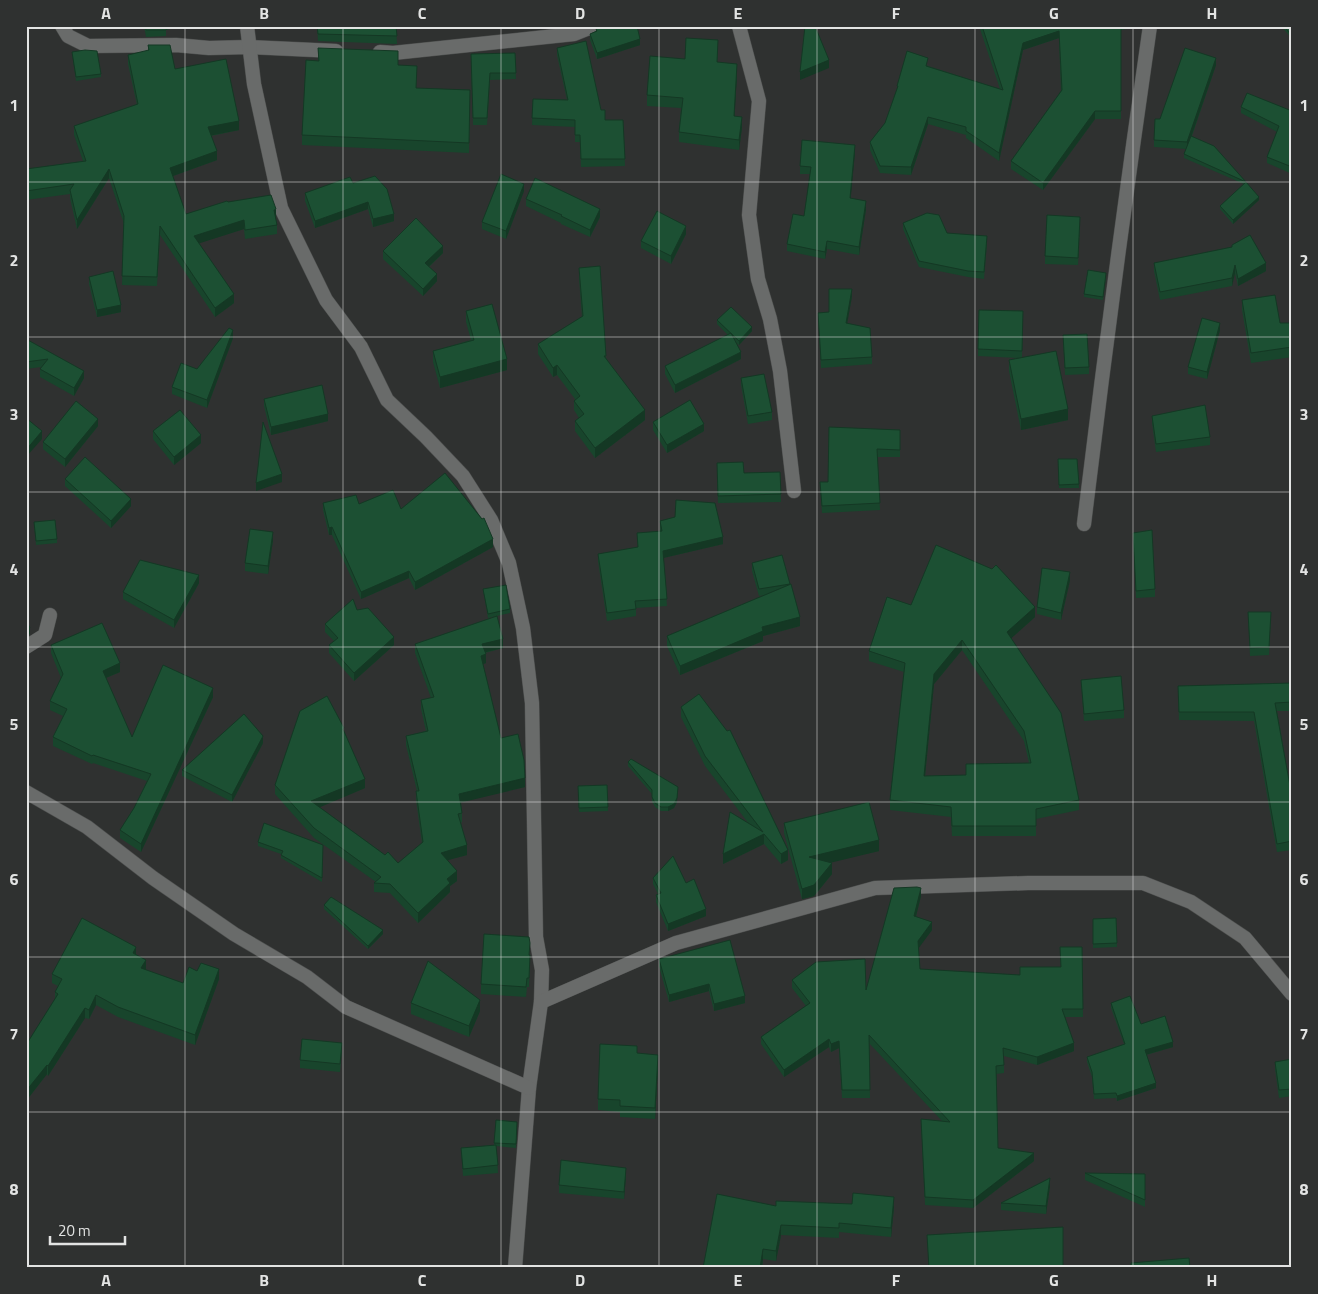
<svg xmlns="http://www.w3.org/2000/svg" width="1318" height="1294" font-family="'Titillium Web',sans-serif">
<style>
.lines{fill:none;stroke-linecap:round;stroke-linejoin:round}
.minor-casing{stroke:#4c4e4d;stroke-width:15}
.minor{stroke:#696b6a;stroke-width:14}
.wall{fill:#18452c;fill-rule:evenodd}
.shaded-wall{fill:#143824}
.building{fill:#1c5033;stroke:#143824;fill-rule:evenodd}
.grid{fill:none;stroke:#e3e4e3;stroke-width:1;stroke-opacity:0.55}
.neatline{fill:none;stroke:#e3e4e3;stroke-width:2}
.grid-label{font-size:16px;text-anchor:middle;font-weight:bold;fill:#e3e4e3}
</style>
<rect width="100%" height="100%" fill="#2f3130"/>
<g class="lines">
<defs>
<g id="minor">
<polyline points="62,26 68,36 88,46 176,45 209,48 249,47 336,51"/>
<polyline points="247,26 254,84 281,208 326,300 361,347 387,400 426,437 463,476 491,520 509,563 523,628 532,703 536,937 542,970 541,1002 529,1088 515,1268"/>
<polyline points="739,26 759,101 749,215 758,279 770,319 780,371 794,491"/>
<polyline points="380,52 393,53 574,34 594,26"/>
<path d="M1084 524C1104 358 1126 192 1150 26"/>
<polyline points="26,647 45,635 50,615"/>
<polyline points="26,792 87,827 153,878 234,934 307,977 346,1007 529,1088"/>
<polyline points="541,1002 676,943 875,888 1028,883 1143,883 1191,902 1245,938 1292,994"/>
</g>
</defs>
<use href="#minor" class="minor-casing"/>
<use href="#minor" class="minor"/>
</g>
<g class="wall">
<polygon points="144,26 181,26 166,30 166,36 146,37"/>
<polygon points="317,26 396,26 397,44 318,41"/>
<polygon points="979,26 1127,26 1127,29 1121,30 1121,119 1095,119 1043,190 1011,169 1011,161 1061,91 1059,38 1023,50 999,161 966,138 966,135 928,124 911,175 880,173 870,150 870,142 885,123 897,88 897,86 928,65 928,66 1000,89"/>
<polygon points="1282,26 1292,26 1292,39 1282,27"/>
<polygon points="596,29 640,45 597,59 590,40 590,34 596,31"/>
<polygon points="148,45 175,69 239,130 211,136 217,160 173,176 186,214 228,202 276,218 275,218 277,225 277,234 245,239 244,229 199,243 234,303 215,317 160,235 157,286 122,285 124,224 109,178 77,229 70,198 70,194 26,200 26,169 83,161 74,135 74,126 137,105 128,64 128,55 148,51"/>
<polygon points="318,48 398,65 416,88 470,90 469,153 302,145 302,135 318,61"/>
<polygon points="557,48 601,110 605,120 623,120 625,166 581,167 580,142 575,142 575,127 532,125 533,99 567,100 557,55"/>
<polygon points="718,51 717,62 737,74 734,116 742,127 739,150 679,142 679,132 681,108 647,106 647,95 685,59"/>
<polygon points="72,52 101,74 101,77 76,81"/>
<polygon points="515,53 516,79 490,80 487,125 473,125 471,54"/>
<polygon points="1216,65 1192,136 1246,182 1246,183 1259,200 1233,224 1220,209 1220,206 1244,184 1184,158 1184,154 1186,149 1154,147 1154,140 1160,119"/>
<polygon points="1241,107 1292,111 1292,174 1267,163 1267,157 1277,132 1241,113"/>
<polygon points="855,152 850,199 866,209 859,255 827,249 825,259 787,251 787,244 804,216 810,174 800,174 800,166"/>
<polygon points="353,183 394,221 373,227 368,209 315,228 305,201 305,193"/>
<polygon points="524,191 506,239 482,229 482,222"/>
<polygon points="526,199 600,217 590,237 561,224 561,223 526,206"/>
<polygon points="903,223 987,243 984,279 968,277 919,267 903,229"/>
<polygon points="1080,225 1078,265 1045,264 1045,256"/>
<polygon points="686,234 671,264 641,248 641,241"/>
<polygon points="1232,247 1266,271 1238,286 1235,273 1232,286 1160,300 1154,271 1154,263"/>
<polygon points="383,251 443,253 429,267 437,281 423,296 383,259"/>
<polygon points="600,266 606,358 645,420 595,458 575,431 575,421 579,418 574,410 574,401 575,399 557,375 553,377 538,354 538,344 582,317 579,278 579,268"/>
<polygon points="89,277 121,312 97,317 89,284"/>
<polygon points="1106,277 1103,300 1084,297 1084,294"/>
<polygon points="852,296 847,323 872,357 872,364 821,368 818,313 829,312"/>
<polygon points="1242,300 1280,323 1292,323 1292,357 1251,363 1242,310"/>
<polygon points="979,310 1023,311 1022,357 1068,420 1021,430 1009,371 1009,360 1019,358 978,356"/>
<polygon points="466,311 507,370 440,388 433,362 433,351 471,340 466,322"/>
<polygon points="717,320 752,331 739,345 735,342 741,359 675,393 665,374 665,366 728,335 717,324"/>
<polygon points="1220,330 1207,379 1188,374 1188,367"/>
<polygon points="1063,335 1089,367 1089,374 1065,375"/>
<polygon points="233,338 207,408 172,394 172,387 197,369"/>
<polygon points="26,339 84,378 74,396 40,377 40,369 41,367 26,369"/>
<polygon points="741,378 772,412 772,420 748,424 741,385"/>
<polygon points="264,399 328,421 271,435 264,406"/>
<polygon points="1152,416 1210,437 1210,445 1156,452 1152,423"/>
<polygon points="653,422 704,431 667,453 653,430"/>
<polygon points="98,426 65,467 43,449 43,442"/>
<polygon points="900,430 900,457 877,457 880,510 822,513 820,482 828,482"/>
<polygon points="153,431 201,443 174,465 153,439"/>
<polygon points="1058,459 1077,459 1079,488 1059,488"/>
<polygon points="717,471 744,473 780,472 781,502 718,503"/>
<polygon points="65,479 131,506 111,528 65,486"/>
<polygon points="323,503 359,504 482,519 493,547 415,590 409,578 361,599 332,535 329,535 323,510"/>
<polygon points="660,521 723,544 663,558 667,606 636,608 636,616 607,621 598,561 598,554 638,547 637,533 660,531"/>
<polygon points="34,522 57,539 57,543 36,545"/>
<polygon points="1133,533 1155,589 1155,597 1136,598"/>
<polygon points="273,540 268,574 245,571 245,563"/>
<polygon points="752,563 790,584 800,626 763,636 763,641 680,675 667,646 667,636 765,595 759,596 752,571"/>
<polygon points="1070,580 1061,620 1037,614 1037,607"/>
<polygon points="199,583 174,628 123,599 123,592"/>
<polygon points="483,589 510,609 510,613 488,618"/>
<polygon points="1248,612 1271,612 1269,655 1250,656"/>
<path d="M1035 617 1011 638 1079 800V810L1036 819V836H952L951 817 890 810V800L904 672 869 661V651ZM962 650 1024 741 1029 763 966 775 925 776 934 684Z"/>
<polygon points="325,624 394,645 354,681 329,653 329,645 334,641 325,632"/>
<polygon points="415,644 503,648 485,653 486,663 483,664 501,738 525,787 461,802 462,813 462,822 461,823 467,855 447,860 457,881 450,886 450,892 418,923 390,893 374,892 374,883 376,882 314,838 275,794 275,785 344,733 365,788 319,807 385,855 398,863 422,843 416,800 416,791 417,791 406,745 406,736 426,731 421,709 421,700 431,698 415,653"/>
<polygon points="51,645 120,672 106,678 132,737 213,697 141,852 120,838 120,830 134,808 147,781 93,763 92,764 53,746 53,737 63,716 50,710 50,701 61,678 51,653"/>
<polygon points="1081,680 1124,710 1124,718 1084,721"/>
<polygon points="1292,683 1292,711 1277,711 1292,797 1292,850 1277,852 1254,721 1179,720 1178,686"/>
<polygon points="681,707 788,860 781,864 764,844 723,864 749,824 705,766 681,717"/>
<polygon points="263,743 232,802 182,776 182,770"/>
<polygon points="628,762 677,802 674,808 668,811 661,811 655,807 652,801 652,794 628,766"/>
<polygon points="607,785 608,811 579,812 578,786"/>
<polygon points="784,823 879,851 830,862 832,874 814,896 802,899 784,833"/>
<polygon points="258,842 323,845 322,882 281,858 281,854 258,846"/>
<polygon points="653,878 686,883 706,916 668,931 656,902 656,895 658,894 653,884"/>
<polygon points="921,896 916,916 932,930 918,948 920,969 1020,975 1061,967 1082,947 1083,1017 1065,1017 1074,1051 1037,1065 1004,1056 1004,1073 996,1074 998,1148 1034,1161 973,1208 925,1205 921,1119 942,1121 869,1043 870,1098 842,1098 839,1048 831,1052 829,1047 784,1077 761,1044 761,1037 806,1006 792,988 792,980 866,990"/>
<polygon points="324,905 383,934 368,949 324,909"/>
<polygon points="1116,918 1117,947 1093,948 1093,919"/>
<polygon points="136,955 145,970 183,983 197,971 219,979 195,1045 118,1017 96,1005 89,1019 85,1018 48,1076 47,1074 26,1101 26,1045 55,999 55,992 58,986 52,983 52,974"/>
<polygon points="530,955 530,964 529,987 527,987 526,997 481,994 481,984"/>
<polygon points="659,959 745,1003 714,1011 709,991 669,1002 659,966"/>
<polygon points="411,1003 480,1011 469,1037 411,1014"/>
<polygon points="1111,1003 1173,1047 1146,1055 1156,1088 1117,1101 1116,1098 1094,1099 1092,1077 1087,1062 1087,1057 1124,1044 1111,1008"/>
<polygon points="342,1050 340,1072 300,1068 300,1060"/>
<polygon points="637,1053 658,1066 655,1119 620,1117 620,1112 598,1110 598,1099"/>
<polygon points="1292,1059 1292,1096 1279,1098 1275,1069 1275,1062"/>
<polygon points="496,1120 517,1122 516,1148 496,1146 498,1173 463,1176 461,1148 494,1145"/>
<polygon points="1085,1173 1145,1174 1145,1207 1085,1180"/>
<polygon points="626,1175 624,1199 559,1193 559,1185"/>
<polygon points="1050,1186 1046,1214 1001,1210 1001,1203"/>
<polygon points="776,1206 894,1207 891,1237 839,1232 839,1238 781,1235 776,1261 763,1259 762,1268 703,1268"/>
</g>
<g class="shaded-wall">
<polygon points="165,26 181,26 165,30"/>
<polygon points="1059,31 1059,38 1023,50 999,161 999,153 1023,43"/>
<polygon points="640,39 640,45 597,59 597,53"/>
<polygon points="1216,58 1216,65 1187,149 1187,142"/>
<polygon points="829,60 829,68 800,80 800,72"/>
<polygon points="737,64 737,74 734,126 734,116"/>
<polygon points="1095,111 1095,119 1043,190 1043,183"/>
<polygon points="742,117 742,127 739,150 739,140"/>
<polygon points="928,117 928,124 911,175 911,167"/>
<polygon points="239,121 239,130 208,136 208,127"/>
<polygon points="855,145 855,152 850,206 850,198"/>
<polygon points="217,151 217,160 170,177 170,168"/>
<polygon points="109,169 109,178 77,229 77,220"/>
<polygon points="524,184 524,191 506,239 506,231"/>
<polygon points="1259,197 1259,200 1233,224 1233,220"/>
<polygon points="866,201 866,209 859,255 859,247"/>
<polygon points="368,202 368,209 315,228 315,221"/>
<polygon points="276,209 276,218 274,219 274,210"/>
<polygon points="600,209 600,217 590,237 590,230"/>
<polygon points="394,214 394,221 373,227 373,219"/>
<polygon points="244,220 244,229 194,245 194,236"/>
<polygon points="686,226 686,234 671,264 671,256"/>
<polygon points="827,241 827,249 825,259 825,252"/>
<polygon points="443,246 443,253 425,270 425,263"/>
<polygon points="1266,263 1266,271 1238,286 1238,279"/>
<polygon points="1235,265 1235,273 1232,286 1232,278"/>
<polygon points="437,274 437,281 423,296 423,289"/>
<polygon points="852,289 852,296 846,330 846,323"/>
<polygon points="234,294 234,303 215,317 215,308"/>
<polygon points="121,305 121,312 97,317 97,310"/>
<polygon points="1220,323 1220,330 1207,379 1207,372"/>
<polygon points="752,327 752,331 739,345 739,341"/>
<polygon points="233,330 233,338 207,408 207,400"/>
<polygon points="741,352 741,359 675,393 675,385"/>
<polygon points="507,359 507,370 440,388 440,377"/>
<polygon points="557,365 557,375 553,377 553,368"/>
<polygon points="84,371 84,378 74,396 74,388"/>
<polygon points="1068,409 1068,420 1021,430 1021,419"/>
<polygon points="645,410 645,420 595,458 595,448"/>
<polygon points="328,414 328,421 271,435 271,427"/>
<polygon points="98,419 98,426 65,467 65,459"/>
<polygon points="704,424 704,431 667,453 667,445"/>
<polygon points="42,431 42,439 26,457 26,450"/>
<polygon points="201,435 201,443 174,465 174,457"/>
<polygon points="282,474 282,482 256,491 256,483"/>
<polygon points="131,499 131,506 111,528 111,521"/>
<polygon points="332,527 332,535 329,535 329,528"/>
<polygon points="273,532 273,540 268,574 268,566"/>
<polygon points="723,537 723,544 663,558 663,551"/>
<polygon points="493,539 493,547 415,590 415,582"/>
<polygon points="409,571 409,578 361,599 361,592"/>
<polygon points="1070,572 1070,580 1061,620 1061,613"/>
<polygon points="199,575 199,583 174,628 174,620"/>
<polygon points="1035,607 1035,617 1007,642 1007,632"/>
<polygon points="800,617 800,626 763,636 763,641 680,675 680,666 762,627"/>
<polygon points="30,628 30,634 26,637 26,630"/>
<polygon points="394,637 394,645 354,681 354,673"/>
<polygon points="503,639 503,648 482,653 482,644"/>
<polygon points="962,640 962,650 934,684 924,786 924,776 934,674"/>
<polygon points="486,654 486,663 481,665 481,656"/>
<polygon points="120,663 120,672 103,679 103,671"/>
<polygon points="213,688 213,697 141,852 141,844"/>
<polygon points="263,736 263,743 232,802 232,795"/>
<polygon points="525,778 525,787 459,803 459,794"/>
<polygon points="365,779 365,788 311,811 311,801"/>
<polygon points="678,787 677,802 674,808 668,811 668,807"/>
<polygon points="764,834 764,844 723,864 723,854"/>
<polygon points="879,840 879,851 809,868 809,857"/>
<polygon points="467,845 467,855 441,862 441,853"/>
<polygon points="788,850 788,860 781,864 781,854"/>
<polygon points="832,863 832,874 814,896 802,899 802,889"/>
<polygon points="457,871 457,881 450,886 450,892 418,923 418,913 447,879"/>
<polygon points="921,888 921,896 914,924 914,916"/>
<polygon points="706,909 706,916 668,931 668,924"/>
<polygon points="932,922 932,930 918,949 918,941"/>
<polygon points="383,930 383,934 368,949 368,946"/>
<polygon points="136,947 136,956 133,953"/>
<polygon points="146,960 146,969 141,978 141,968"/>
<polygon points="219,969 219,979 195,1045 195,1035"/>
<polygon points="709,984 709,991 669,1002 669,995"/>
<polygon points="96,995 96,1005 89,1019 89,1010"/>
<polygon points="745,996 745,1003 714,1011 714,1004"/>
<polygon points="480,1000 480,1011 469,1037 469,1026"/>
<polygon points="85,1008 85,1018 48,1076 48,1066"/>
<polygon points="829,1039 829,1047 784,1077 784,1070"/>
<polygon points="839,1041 839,1048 831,1052 831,1044"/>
<polygon points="1173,1042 1173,1047 1145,1055 1145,1050"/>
<polygon points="1074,1043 1074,1051 1037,1065 1037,1057"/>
<polygon points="658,1055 658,1066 655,1119 655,1108"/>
<polygon points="47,1065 47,1074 26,1101 26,1091"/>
<polygon points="1156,1083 1156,1088 1117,1101 1117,1096"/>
<polygon points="1034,1153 1034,1161 973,1208 973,1200"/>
<polygon points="626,1168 626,1175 624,1199 624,1192"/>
<polygon points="1050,1178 1050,1186 1046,1214 1046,1206"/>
<polygon points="894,1197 894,1207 891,1237 891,1228"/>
<polygon points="781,1225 781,1235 776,1261 776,1251"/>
<polygon points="763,1249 763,1259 762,1268 760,1268"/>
</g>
<g class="building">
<polygon points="145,26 166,26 166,30 146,30"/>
<polygon points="317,26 396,26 397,36 318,34"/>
<polygon points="600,26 637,26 640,39 597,53 590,34 597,31 596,29"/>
<polygon points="805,26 815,26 829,60 800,72"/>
<polygon points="982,26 1121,26 1121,111 1095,111 1043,183 1011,161 1062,90 1059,31 1023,43 999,153 966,131 966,127 928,117 911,167 880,166 870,142 885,123 898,86 897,86 907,51 928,58 926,66 1003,90"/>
<polygon points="1284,26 1292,26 1292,36"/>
<polygon points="686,38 718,40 717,62 737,64 734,116 742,117 739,140 679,132 683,98 647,95 650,56 685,59"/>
<polygon points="586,41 601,110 605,110 605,120 623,120 625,159 581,159 580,135 575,135 575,120 532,118 533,99 568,100 557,48"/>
<polygon points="148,45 170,45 175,69 226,59 239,121 208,127 217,151 170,168 186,214 227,201 228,202 271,195 276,209 274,210 277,225 245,230 244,220 194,236 234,294 215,308 160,226 157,277 122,276 124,216 109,169 77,220 70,190 74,184 26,191 26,169 86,161 74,126 138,104 128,55 149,50"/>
<polygon points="318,48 398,51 398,65 417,66 416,88 470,90 469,143 302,135 306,60 319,61"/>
<polygon points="1185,48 1216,58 1187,142 1154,140 1155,119 1160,119"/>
<polygon points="85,50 97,51 101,74 76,77 72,52"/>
<polygon points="515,53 516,73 490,73 487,118 473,118 471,54"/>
<polygon points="1247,93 1292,111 1292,167 1267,157 1279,126 1241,107"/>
<polygon points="1191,136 1214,146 1246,182 1184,154"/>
<polygon points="802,140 855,145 850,198 866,201 859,247 827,241 825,252 787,244 793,214 804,216 811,167 800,166"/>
<polygon points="501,174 524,184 506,231 482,222"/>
<polygon points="375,176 387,189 394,214 373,219 368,202 315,221 305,193 350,177 353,183"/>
<polygon points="535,178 600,209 590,230 561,216 562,215 526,199"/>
<polygon points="1246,182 1259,197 1233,220 1220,206"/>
<polygon points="657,211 686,226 671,256 641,241"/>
<polygon points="927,213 939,215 947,233 987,236 984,272 968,271 919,261 903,223"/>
<polygon points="1047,215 1080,217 1078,258 1045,256"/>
<polygon points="416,218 443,246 425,263 437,274 423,289 383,251"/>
<polygon points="1250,235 1266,263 1238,279 1235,265 1232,278 1160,292 1154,263 1232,247 1232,245"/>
<polygon points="600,266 606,356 604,356 645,410 595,448 575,421 584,414 574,401 580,396 557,365 553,368 538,344 583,316 579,268"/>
<polygon points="1088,270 1106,273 1103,297 1084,294"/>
<polygon points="113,271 121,305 97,310 89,277"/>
<polygon points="829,289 852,289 846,323 870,328 872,357 821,360 818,313 829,312"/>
<polygon points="1275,295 1280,323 1292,323 1292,347 1251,353 1242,300"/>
<polygon points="492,304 507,359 440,377 433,351 474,340 466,311"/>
<polygon points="731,307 752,327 739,341 717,320"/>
<polygon points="979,310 1023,311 1022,351 978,349"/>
<polygon points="1202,318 1220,323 1207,372 1188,367"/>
<polygon points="229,328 233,330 207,400 172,387 181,363 197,369"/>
<polygon points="731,333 741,352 675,385 665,366"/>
<polygon points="1087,334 1089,367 1065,368 1063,335"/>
<polygon points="26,339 84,371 74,388 40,369 48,359 26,362"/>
<polygon points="1056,351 1068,409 1021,419 1009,360"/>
<polygon points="764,374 772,412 748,416 741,378"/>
<polygon points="322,385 328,414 271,427 264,399"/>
<polygon points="690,400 704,424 667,445 653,422"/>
<polygon points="76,401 98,419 65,459 43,442"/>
<polygon points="1205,405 1210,437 1156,444 1152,416"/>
<polygon points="180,410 201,435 174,457 153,431"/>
<polygon points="26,418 42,431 26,450"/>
<polygon points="263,422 282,474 256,483 258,467"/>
<polygon points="829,427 900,430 900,450 877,449 880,503 822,506 820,482 828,482"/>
<polygon points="85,457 131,499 111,521 65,479"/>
<polygon points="1058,459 1077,459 1079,484 1059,485"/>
<polygon points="743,462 744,473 780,472 781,494 718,496 717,463"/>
<polygon points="445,473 482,519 484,518 493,539 415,582 409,571 361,592 332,527 329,528 323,503 356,495 359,504 393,490 401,509"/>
<polygon points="676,500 715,503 723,537 663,551 667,599 635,601 636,609 607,613 598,554 638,547 637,533 662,531 660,521 675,517"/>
<polygon points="55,520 57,539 36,541 34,522"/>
<polygon points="250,529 273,532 268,566 245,563"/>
<polygon points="1152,530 1155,589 1136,591 1133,533"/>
<path d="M936 545 992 569 996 565 1035 607 1007 632 1061 713 1079 800 1036 809V826H952L951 807 890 800 905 663 869 651 887 597 911 605ZM962 640 1024 731 1031 763 966 764V775L924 776 934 674Z"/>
<polygon points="782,555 790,584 759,589 752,563"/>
<polygon points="140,560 199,575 174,620 123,592"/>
<polygon points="1042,568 1070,572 1061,613 1037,607"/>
<polygon points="791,584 800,617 762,627 763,631 680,666 667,636"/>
<polygon points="506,585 510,609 488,614 483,589"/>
<polygon points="353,599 357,610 368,608 394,637 354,673 329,645 338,638 325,624"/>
<polygon points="1248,612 1271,612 1269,647 1250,648"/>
<polygon points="497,616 503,639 482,644 486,654 481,656 501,738 518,734 524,760 525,778 459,794 462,813 458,814 467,845 441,853 457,871 447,879 450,883 418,913 390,884 374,883 381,877 314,828 275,785 300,711 327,696 344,728 343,729 365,779 311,801 385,855 388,852 398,863 423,842 416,791 419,791 406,736 428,731 421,700 434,697 415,644"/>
<polygon points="26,620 30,628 26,630"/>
<polygon points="102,623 120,663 103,671 132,737 163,665 213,688 141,844 120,830 134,808 151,774 93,755 92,756 53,737 67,709 50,701 63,674 51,645"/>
<polygon points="1121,676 1124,710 1084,714 1081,680"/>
<polygon points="1292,683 1292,702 1275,703 1292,797 1292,841 1277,844 1254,712 1179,712 1178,686"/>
<polygon points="699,694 727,731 730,730 788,850 781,854 764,834 723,854 730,812 763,832 705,756 681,707"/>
<polygon points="244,714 263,736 232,795 182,770"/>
<polygon points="631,759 678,787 677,798 674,804 668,807 661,807 655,803 652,797 652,790 628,762"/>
<polygon points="607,785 608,807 579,808 578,786"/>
<polygon points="869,802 879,840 809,857 832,863 814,885 802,889 784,823"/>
<polygon points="264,823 323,845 322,878 281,855 283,851 258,842"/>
<polygon points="673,856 686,883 694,879 706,909 668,924 656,895 661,893 653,878"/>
<polygon points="917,887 921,888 914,916 932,922 918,941 920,969 1020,975 1020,967 1061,967 1060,947 1082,947 1083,1009 1062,1009 1074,1043 1037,1057 1003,1048 1004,1065 996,1066 998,1148 1034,1153 973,1200 925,1197 921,1119 950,1122 869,1035 870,1090 842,1090 839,1041 831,1044 829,1039 784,1070 761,1037 810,1003 792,980 816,962 865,959 866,990 894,888"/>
<polygon points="331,897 383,930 368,946 324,905"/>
<polygon points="82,918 136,947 133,953 146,960 141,968 183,983 189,967 197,971 201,963 219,969 195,1035 118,1007 96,995 89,1010 85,1008 48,1066 47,1065 26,1091 26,1045 58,994 55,992 62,979 52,974"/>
<polygon points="1116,918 1117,943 1093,944 1093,919"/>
<polygon points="484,934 529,937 530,943 529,955 530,955 529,978 527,978 526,987 481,984"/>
<polygon points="730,940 745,996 714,1004 709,984 669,995 659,959"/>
<polygon points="428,961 480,1000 469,1026 411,1003"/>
<polygon points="1130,996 1141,1024 1165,1016 1173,1042 1145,1050 1156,1083 1117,1096 1116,1093 1094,1094 1092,1072 1087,1057 1125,1044 1111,1003"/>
<polygon points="302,1039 342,1043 340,1064 300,1060"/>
<polygon points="600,1044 637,1046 637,1053 658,1055 655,1108 620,1106 620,1100 598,1099"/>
<polygon points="1292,1059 1292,1089 1279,1090 1275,1062"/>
<polygon points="496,1120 517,1122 516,1144 494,1143"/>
<polygon points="496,1145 498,1165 463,1169 461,1148"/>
<polygon points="561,1160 626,1168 624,1192 559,1185"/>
<polygon points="1085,1173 1145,1174 1145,1200"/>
<polygon points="1050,1178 1046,1206 1001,1203"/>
<polygon points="853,1193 894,1197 891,1228 839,1223 839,1228 781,1225 776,1251 763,1249 760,1268 751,1266 751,1268 703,1268 717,1194 776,1206 776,1201 852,1204"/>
<polygon points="1063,1227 1063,1268 929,1268 927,1235"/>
<polygon points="1189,1258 1190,1268 1131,1268 1131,1263"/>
</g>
<path class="grid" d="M185 26V1268M343 26V1268M501 26V1268M659 26V1268M817 26V1268M975 26V1268M1133 26V1268M26 182H1292M26 337H1292M26 492H1292M26 647H1292M26 802H1292M26 957H1292M26 1112H1292"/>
<rect width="1318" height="1294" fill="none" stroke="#2f3130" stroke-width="55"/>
<path d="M50 1236v8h75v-8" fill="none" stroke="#e3e4e3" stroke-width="2.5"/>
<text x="58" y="1236" font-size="15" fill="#e3e4e3" stroke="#2f3130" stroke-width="4" paint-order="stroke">20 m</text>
<rect x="28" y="28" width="1262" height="1238" class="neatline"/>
<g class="grid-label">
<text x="106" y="19">A</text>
<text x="264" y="19">B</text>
<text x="422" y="19">C</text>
<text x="580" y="19">D</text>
<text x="738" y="19">E</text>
<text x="896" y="19">F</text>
<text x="1054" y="19">G</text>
<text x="1212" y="19">H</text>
<text x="14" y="111">1</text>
<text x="1304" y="111">1</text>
<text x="14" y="266">2</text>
<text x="1304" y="266">2</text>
<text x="14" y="420">3</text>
<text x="1304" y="420">3</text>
<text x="14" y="575">4</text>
<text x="1304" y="575">4</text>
<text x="14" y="730">5</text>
<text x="1304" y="730">5</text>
<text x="14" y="885">6</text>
<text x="1304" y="885">6</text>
<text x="14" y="1040">7</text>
<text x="1304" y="1040">7</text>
<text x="14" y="1195">8</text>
<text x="1304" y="1195">8</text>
<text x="106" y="1286">A</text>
<text x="264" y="1286">B</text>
<text x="422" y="1286">C</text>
<text x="580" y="1286">D</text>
<text x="738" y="1286">E</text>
<text x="896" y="1286">F</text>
<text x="1054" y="1286">G</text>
<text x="1212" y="1286">H</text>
</g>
</svg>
